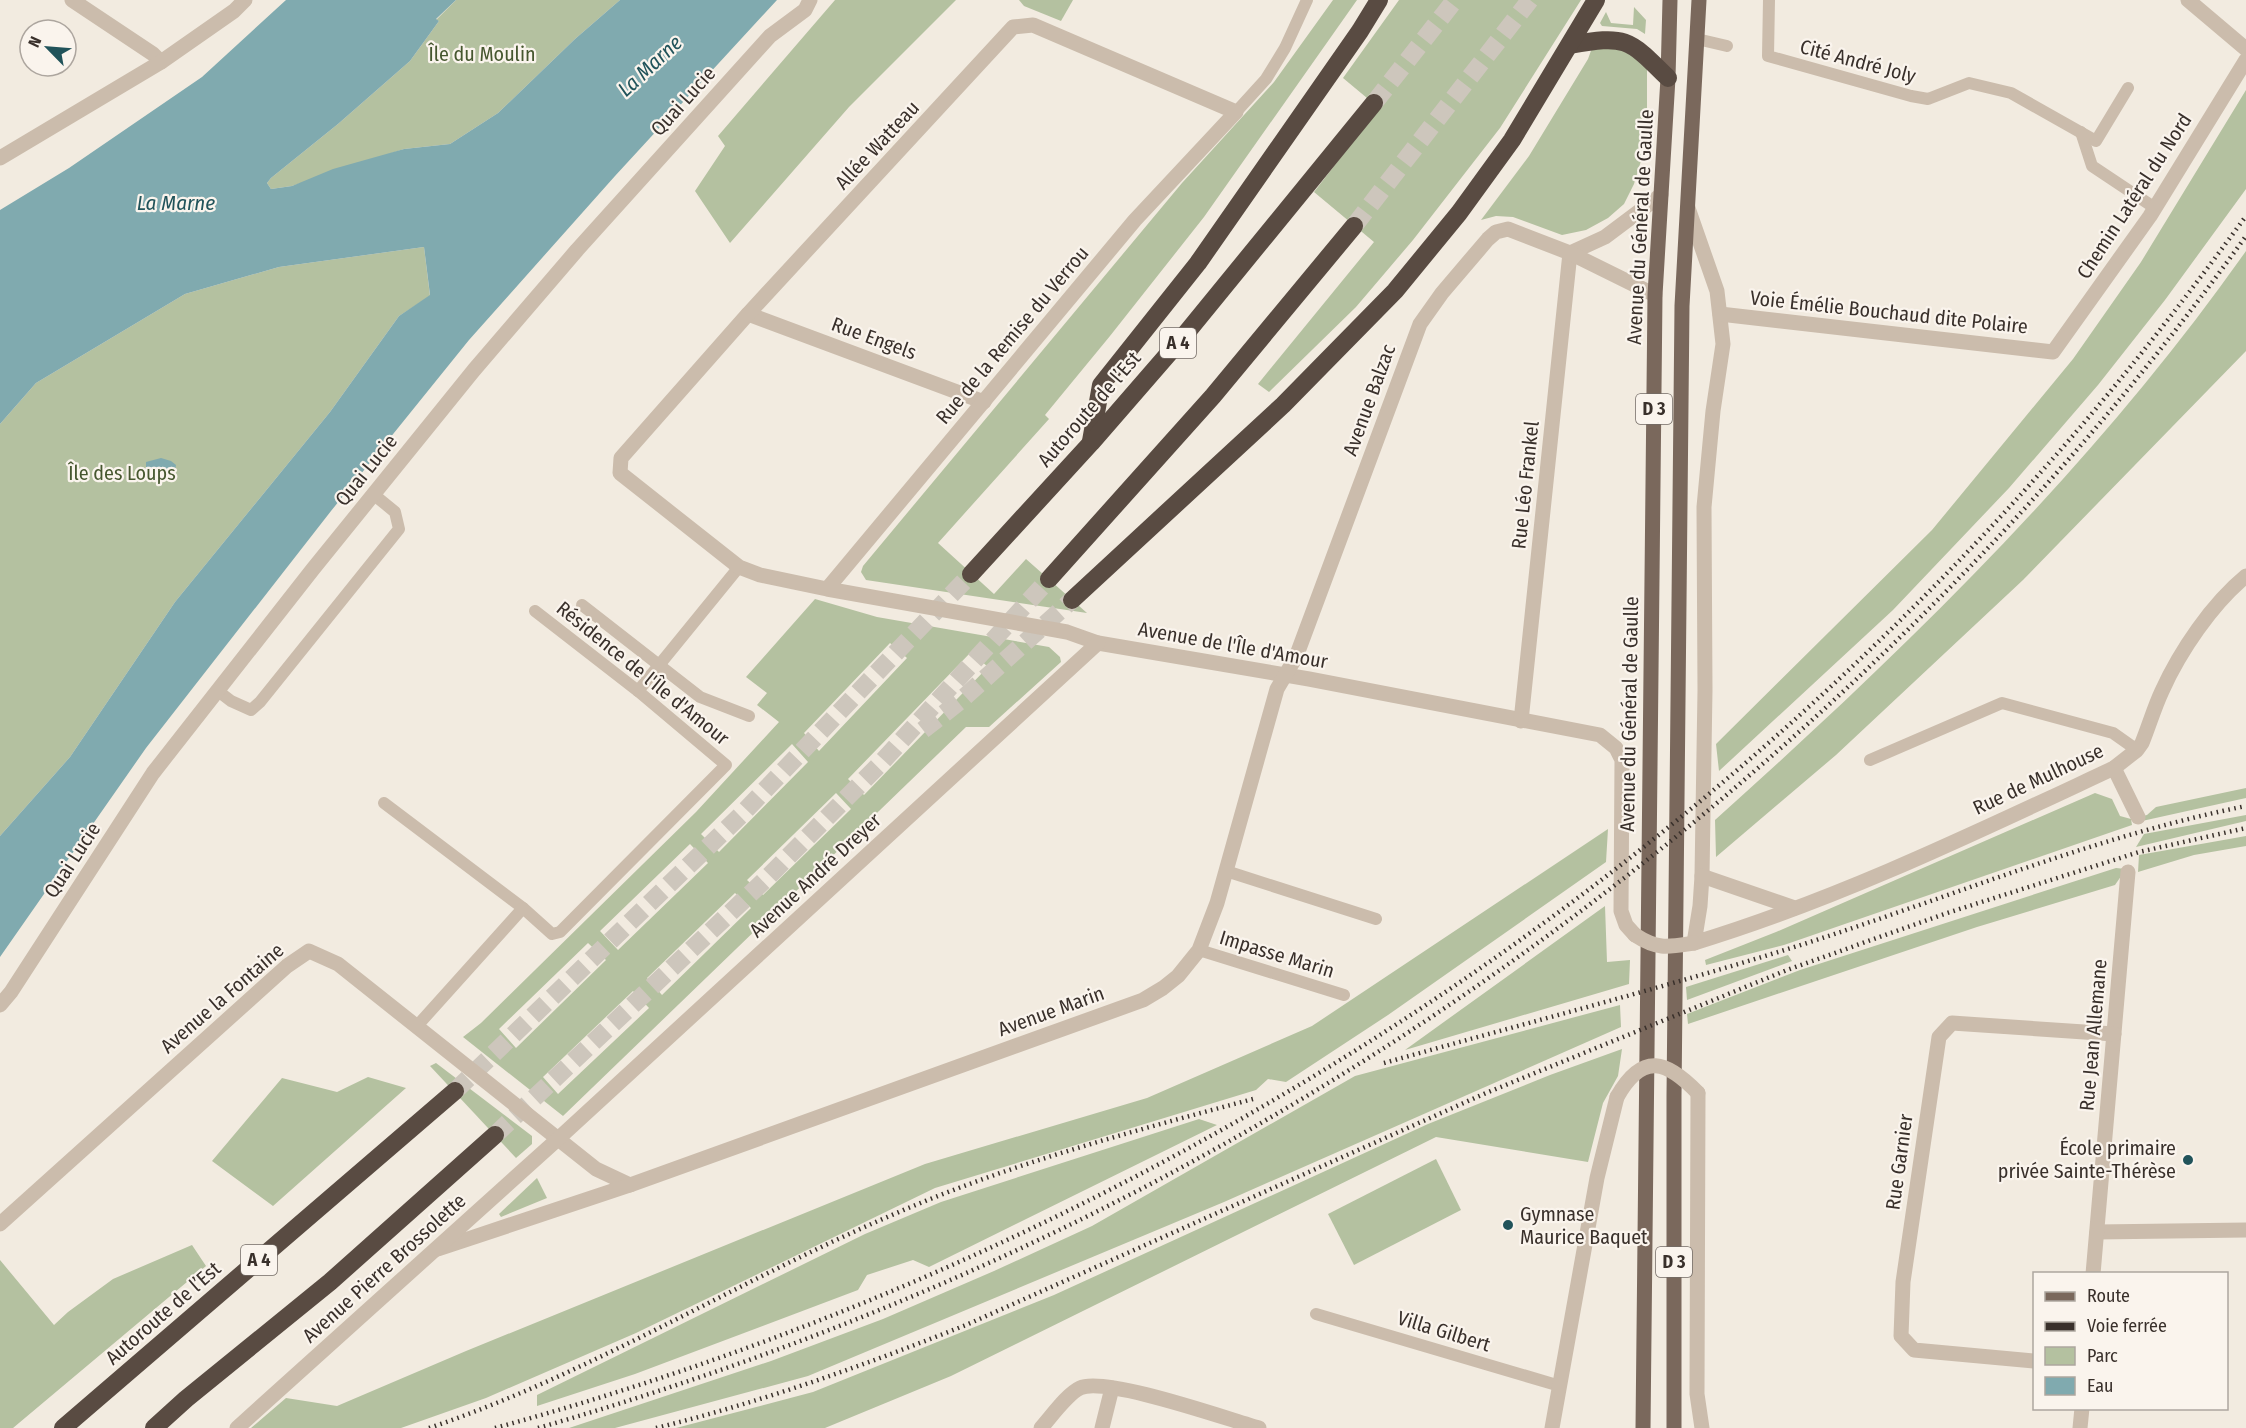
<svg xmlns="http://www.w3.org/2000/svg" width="2246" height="1428" font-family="'Fira Sans Condensed',sans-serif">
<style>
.green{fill:#b4c1a0;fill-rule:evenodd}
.water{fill:#80aaaf}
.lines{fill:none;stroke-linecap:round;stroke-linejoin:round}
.motorway-tunnel{stroke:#cdc6bc;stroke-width:18;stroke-dasharray:18 9;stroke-linecap:butt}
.service{stroke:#cbbcac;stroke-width:12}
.minor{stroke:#cbbcac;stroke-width:15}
.primary{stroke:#7a685c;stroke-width:15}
.motorway{stroke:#594b42;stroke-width:18}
.rail{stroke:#39302b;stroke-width:4.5;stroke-dasharray:1.5 4.5;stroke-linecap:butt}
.minor-bridge{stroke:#cbbcac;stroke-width:15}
.poi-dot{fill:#21535a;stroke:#faf4ed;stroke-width:2}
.labels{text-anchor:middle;stroke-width:4.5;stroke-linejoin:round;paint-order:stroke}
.shield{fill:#faf4ed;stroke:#736b65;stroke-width:1.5}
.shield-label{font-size:18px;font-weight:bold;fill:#39302b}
.park-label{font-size:20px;fill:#46572f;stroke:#faf4ed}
.street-label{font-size:20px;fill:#39302b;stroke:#faf4ed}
.poi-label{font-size:20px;fill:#39302b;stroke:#faf4ed;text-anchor:end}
.water-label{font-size:21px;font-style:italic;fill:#21535a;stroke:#faf4ed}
</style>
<rect width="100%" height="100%" fill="#f2ebe0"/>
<g class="green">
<polygon points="456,0 620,0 575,39 498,113 450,144 404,149 292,186 271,189 267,183 271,178 338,124 410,61 439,21 436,20"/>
<polygon points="835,0 956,0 849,107 730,243 695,191 725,146 718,136"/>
<polygon points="1019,0 1073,0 1061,21 1024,6"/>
<polygon points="1333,0 1357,0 1204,217 1110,336 1045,415 1049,419 938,543 994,594 1026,559 1087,613 866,580 861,572 863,566 1182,183 1274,82"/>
<polygon points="1399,0 1581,0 1500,128 1413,240 1356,307 1269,392 1258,384 1374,242 1314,192 1379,108 1343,78"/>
<polygon points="1634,7 1646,20 1645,34 1637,29 1602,26 1600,23 1606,12 1611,23 1633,25"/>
<polygon points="1620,46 1647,68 1647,141 1634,184 1624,204 1608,218 1586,230 1562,235 1513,217 1496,216 1481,220 1529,156 1588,59 1592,48"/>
<polygon points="2246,90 2246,189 2165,300 2098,385 2009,488 1893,610 1719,771 1716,744 1932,530 2073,359 2141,262"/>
<polygon points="424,247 430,296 399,316 330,412 175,602 70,757 0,836 0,424 36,383 185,294 279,267"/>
<path d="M2246 251V351L2023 580 1836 755 1716 857 1715 820C1909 646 2096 464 2246 251Z"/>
<path d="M815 599 877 617 1049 647 1060 657 1061 662 989 727H966L563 1116 463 1037 481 1023 696 812 779 722 757 705 767 693 746 677ZM890 643 907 658 819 751 804 733ZM971 652 988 667 864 795 848 779ZM792 744 808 762 719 852 701 834ZM836 793 851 809 763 895 747 880ZM690 844 708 863 618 950 600 931ZM735 893 751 908 662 995 647 978ZM588 943 606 960 516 1048 499 1029ZM633 991 649 1008 558 1094 543 1077Z"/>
<polygon points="2246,788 2246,798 2142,821 2138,817 2147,815 2156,807"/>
<polygon points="2095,793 2112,799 2120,816 2131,819 2132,825 1784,945 1706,965 1705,960 1776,932"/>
<polygon points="2246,815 2246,821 2136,847 2144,834"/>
<polygon points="1608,829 1606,862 1388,1015 1286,1082 1268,1079 1256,1090 935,1188 636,1333 486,1398 401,1428 251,1428 286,1398 337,1406 466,1351 925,1164 1147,1098 1312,1026"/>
<polygon points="2246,836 2246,846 2194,855 2138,872 2139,855"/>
<polygon points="2116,868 2126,869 2115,885 1977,927 1688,1024 1687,1014 1800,970"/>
<polygon points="1605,906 1607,962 1630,960 1629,984 1405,1050"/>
<polygon points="1788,955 1792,961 1687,1000 1686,987"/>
<polygon points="1620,1005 1621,1027 1224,1202 808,1376 615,1428 569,1428 771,1361 883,1319 994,1271 1092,1226 1355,1076"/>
<polygon points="1622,1049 1618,1076 1603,1103 1588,1162 1436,1137 951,1376 825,1428 676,1428 813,1392 1054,1295 1428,1124 1550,1075"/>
<polygon points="436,1063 532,1136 532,1144 516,1158 430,1066"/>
<polygon points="368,1077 406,1088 273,1206 212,1161 282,1078 337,1092"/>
<polygon points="1199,1119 1217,1125 929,1267 913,1260 867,1275 858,1290 635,1374 537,1406 537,1395 865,1234 941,1202"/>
<polygon points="1436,1159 1461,1210 1354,1265 1328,1214"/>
<polygon points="537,1178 547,1198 501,1217 499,1214"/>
<polygon points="192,1245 206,1266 13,1428 0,1428 0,1260 54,1325 68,1312 113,1279"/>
</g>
<g class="water">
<polygon points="286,0 456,0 436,19 439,21 410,61 338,124 271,178 267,183 271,189 292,186 333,169 404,149 450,144 498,113 575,39 620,0 777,0 615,176 469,340 331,511 146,748 0,957 0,836 70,757 175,602 330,412 399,316 430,295 424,247 279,267 185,294 36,383 0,424 0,210 69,168 202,77"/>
<path d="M161 458 171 461 176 465 175 470C166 475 155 478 146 472V462Z"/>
</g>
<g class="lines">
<g class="motorway-tunnel">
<polyline points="1374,103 1455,0"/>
<polyline points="1354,226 1530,0"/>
<polyline points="923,730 960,701 1072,600"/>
<polyline points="455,1091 742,814 971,574"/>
<polyline points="495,1135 767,878 880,764 1049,579"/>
</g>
<g class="service">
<polyline points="1769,0 1768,56 1911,96 1928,99 1969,83 2011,93 2096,141 2128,88"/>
<polyline points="1697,39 1727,46"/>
<polyline points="1236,112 1266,79 1285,48 1307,0"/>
<polyline points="2081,132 2092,166 2155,208"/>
<polyline points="582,605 700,697 749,716"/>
<polyline points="218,691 231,701 251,710 260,702 399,529 395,512 373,494"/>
<polyline points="638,691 739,567"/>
<polyline points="1870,760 2002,703 2113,733 2137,750"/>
<polyline points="384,803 523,908"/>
<polyline points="1226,871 1376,919"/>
<polyline points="1199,950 1344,995"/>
<polyline points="417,1026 523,908 552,934 560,932 726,765 638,691 535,611"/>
<polyline points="1316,1314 1560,1386"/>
</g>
<g class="minor">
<polyline points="72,0 153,54 161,62"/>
<polyline points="2188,0 2246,49"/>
<polyline points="0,158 161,62 234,11 245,0"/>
<path d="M1688 208 1717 291 1723 344 1713 411 1704 507 1705 690 1702 876 1700 906 1694 943C1839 899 1977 832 2114 768L2137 750 2142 743C2149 726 2154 708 2162 691 2180 651 2212 604 2246 576"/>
<polyline points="1570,253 1605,237 1661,195"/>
<polyline points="748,314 984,402"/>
<polyline points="1720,314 2053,352 2150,216 2246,60"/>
<polyline points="827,589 1135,220 1236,112 1033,25 1013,27 748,314 621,458 620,473 739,567 760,575 827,589 1067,632 1098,643 1309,679 1600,735 1616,748 1622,760 1621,911 1626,925 1635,935"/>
<polyline points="1521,721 1570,253"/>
<polyline points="2114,768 2138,817"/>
<polyline points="1702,876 1795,908"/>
<polyline points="0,1005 11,992 153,773 313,569 474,370 577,250 770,36 805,10 810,0"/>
<polyline points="1698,1093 1697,1394 1702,1428"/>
<polyline points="0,1224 287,966 309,951 338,964 596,1169 630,1185"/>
<polyline points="2097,1232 2246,1230"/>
<polyline points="438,1249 630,1185 1143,1000 1163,988 1178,976 1199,950 1217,903 1277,689 1296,657 1420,324 1442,293 1488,239 1496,232 1508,229 1570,253 1655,295"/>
<polyline points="2093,1274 2128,872"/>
<polyline points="2034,1361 1914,1350 1901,1336 1903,1282 1939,1037 1952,1023 2114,1034"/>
<polyline points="237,1428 559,1138 1098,643"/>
<path d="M1041 1428C1051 1417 1067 1394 1080 1388 1105 1376 1227 1419 1259 1428"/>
<polyline points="1102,1428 1112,1388"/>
<polyline points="1552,1428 1597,1178 1617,1097"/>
<polyline points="2080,1428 2082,1408"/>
</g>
<g class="primary">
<polyline points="1643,1428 1655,295 1668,78 1670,0"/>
<polyline points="1674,1428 1674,1096 1682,306 1699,0"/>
</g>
<g class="motorway">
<path d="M1570 45C1626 35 1628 38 1668 78"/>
<polyline points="1091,441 1101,385 1198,263 1360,31 1379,0"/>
<polyline points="971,574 1091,443 1183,337 1374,103"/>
<polyline points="1049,579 1213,396 1354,226"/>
<polyline points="1072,600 1283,405 1395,291 1459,213 1512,140 1596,0"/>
<polyline points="63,1428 455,1091"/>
<polyline points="154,1428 186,1399 330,1282 495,1135"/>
</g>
<g class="rail">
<path d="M1384 1063C1519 1025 1655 990 1788 949 1942 901 2087 838 2246 806"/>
<path d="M429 1428C593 1373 740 1279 899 1212 1013 1163 1133 1131 1253 1099"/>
<path d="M495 1428C1092 1265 1639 928 2049 463 2119 384 2184 301 2246 216"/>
<path d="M538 1428C715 1377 889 1312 1055 1232 1519 1009 1946 654 2246 236"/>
<path d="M656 1428C762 1402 865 1365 966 1325L1486 1093 1787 970 1947 913 2139 852 2246 828"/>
</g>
<g class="minor-bridge">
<path d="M1635 935C1658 950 1668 947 1694 943"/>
<path d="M1617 1097C1643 1051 1667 1061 1698 1093"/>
</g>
</g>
<g class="poi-dot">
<circle cx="2188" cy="1160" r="6"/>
<circle cx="1508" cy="1225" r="6"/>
</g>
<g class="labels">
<g class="shield">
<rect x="1160" y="328" width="36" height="30" rx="4.5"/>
<rect x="1636" y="394" width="36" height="30" rx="4.5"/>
<rect x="241" y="1245" width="36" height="30" rx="4.5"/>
<rect x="1656" y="1247" width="36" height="30" rx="4.5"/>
</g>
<g class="shield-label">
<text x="1178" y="349">A 4</text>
<text x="1654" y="415">D 3</text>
<text x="259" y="1266">A 4</text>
<text x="1674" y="1268">D 3</text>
</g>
<g class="park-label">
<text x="482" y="61">Île du Moulin</text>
<text x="122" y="480">Île des Loups</text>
</g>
<g class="street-label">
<text transform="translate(1858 61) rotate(15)" y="7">Cité André Joly</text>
<text transform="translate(683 101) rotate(-48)" y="7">Quai Lucie</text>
<text transform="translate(877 145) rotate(-47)" y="7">Allée Watteau</text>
<text transform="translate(2134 196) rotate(-57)" y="7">Chemin Latéral du Nord</text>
<text transform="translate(1640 227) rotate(-87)" y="7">Avenue du Général de Gaulle</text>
<text transform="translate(1889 312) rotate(6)" y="7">Voie Émélie Bouchaud dite Polaire</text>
<text transform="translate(1012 335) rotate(-50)" y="7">Rue de la Remise du Verrou</text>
<text transform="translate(874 338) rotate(20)" y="7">Rue Engels</text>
<text transform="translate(1369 400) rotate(-70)" y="7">Avenue Balzac</text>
<text transform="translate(1089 409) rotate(-49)" y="7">Autoroute de l’Est</text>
<text transform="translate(366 470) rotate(-51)" y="7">Quai Lucie</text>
<text transform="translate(1525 485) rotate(-84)" y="7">Rue Léo Frankel</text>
<text transform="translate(1233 645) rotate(10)" y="7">Avenue de l'Île d'Amour</text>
<text transform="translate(643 673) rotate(39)" y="7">Résidence de l'Île d'Amour</text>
<text transform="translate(1629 714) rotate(-89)" y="7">Avenue du Général de Gaulle</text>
<text transform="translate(2038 779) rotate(-25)" y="7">Rue de Mulhouse</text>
<text transform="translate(72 860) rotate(-57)" y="7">Quai Lucie</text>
<text transform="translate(815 875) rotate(-43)" y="7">Avenue André Dreyer</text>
<text transform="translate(1277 954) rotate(17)" y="7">Impasse Marin</text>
<text transform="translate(222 998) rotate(-41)" y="7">Avenue la Fontaine</text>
<text transform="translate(1051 1011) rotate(-20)" y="7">Avenue Marin</text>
<text transform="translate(2093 1035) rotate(-85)" y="7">Rue Jean Allemane</text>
<text transform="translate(1899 1162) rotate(-82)" y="7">Rue Garnier</text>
<text transform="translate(384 1268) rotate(-42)" y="7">Avenue Pierre Brossolette</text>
<text transform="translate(163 1313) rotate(-41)" y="7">Autoroute de l’Est</text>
<text transform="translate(1444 1331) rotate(17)" y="7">Villa Gilbert</text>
</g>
<g class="poi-label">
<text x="2176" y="1155">École primaire<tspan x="2176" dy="23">privée Sainte-Thérèse</tspan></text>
<text x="1520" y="1221" text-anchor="start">Gymnase<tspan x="1520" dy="23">Maurice Baquet</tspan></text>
</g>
<g class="water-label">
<text transform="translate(650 66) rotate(-43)" y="7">La Marne</text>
<text x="176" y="210">La Marne</text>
</g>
</g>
<rect x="2033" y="1272" width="195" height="138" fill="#faf4ed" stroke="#ada69f" stroke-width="1.5"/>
<rect x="2045" y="1292" width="30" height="9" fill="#7a685c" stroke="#ada69f" stroke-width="1.5"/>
<text x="2087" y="1302" font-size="18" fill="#39302b">Route</text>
<rect x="2045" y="1322" width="30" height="9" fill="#39302b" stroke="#ada69f" stroke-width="1.5"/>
<text x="2087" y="1332" font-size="18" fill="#39302b">Voie ferrée</text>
<rect x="2045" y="1347" width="30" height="18" fill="#b4c1a0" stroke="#ada69f" stroke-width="1.5"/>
<text x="2087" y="1362" font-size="18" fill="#39302b">Parc</text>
<rect x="2045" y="1377" width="30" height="18" fill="#80aaaf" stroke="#ada69f" stroke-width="1.5"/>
<text x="2087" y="1392" font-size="18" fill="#39302b">Eau</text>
<g transform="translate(48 48) rotate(295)"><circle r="28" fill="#faf4ed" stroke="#ada69f" stroke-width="1.5"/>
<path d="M0-4.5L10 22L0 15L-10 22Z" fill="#21535a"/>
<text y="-9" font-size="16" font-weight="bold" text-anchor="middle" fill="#39302b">N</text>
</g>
</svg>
